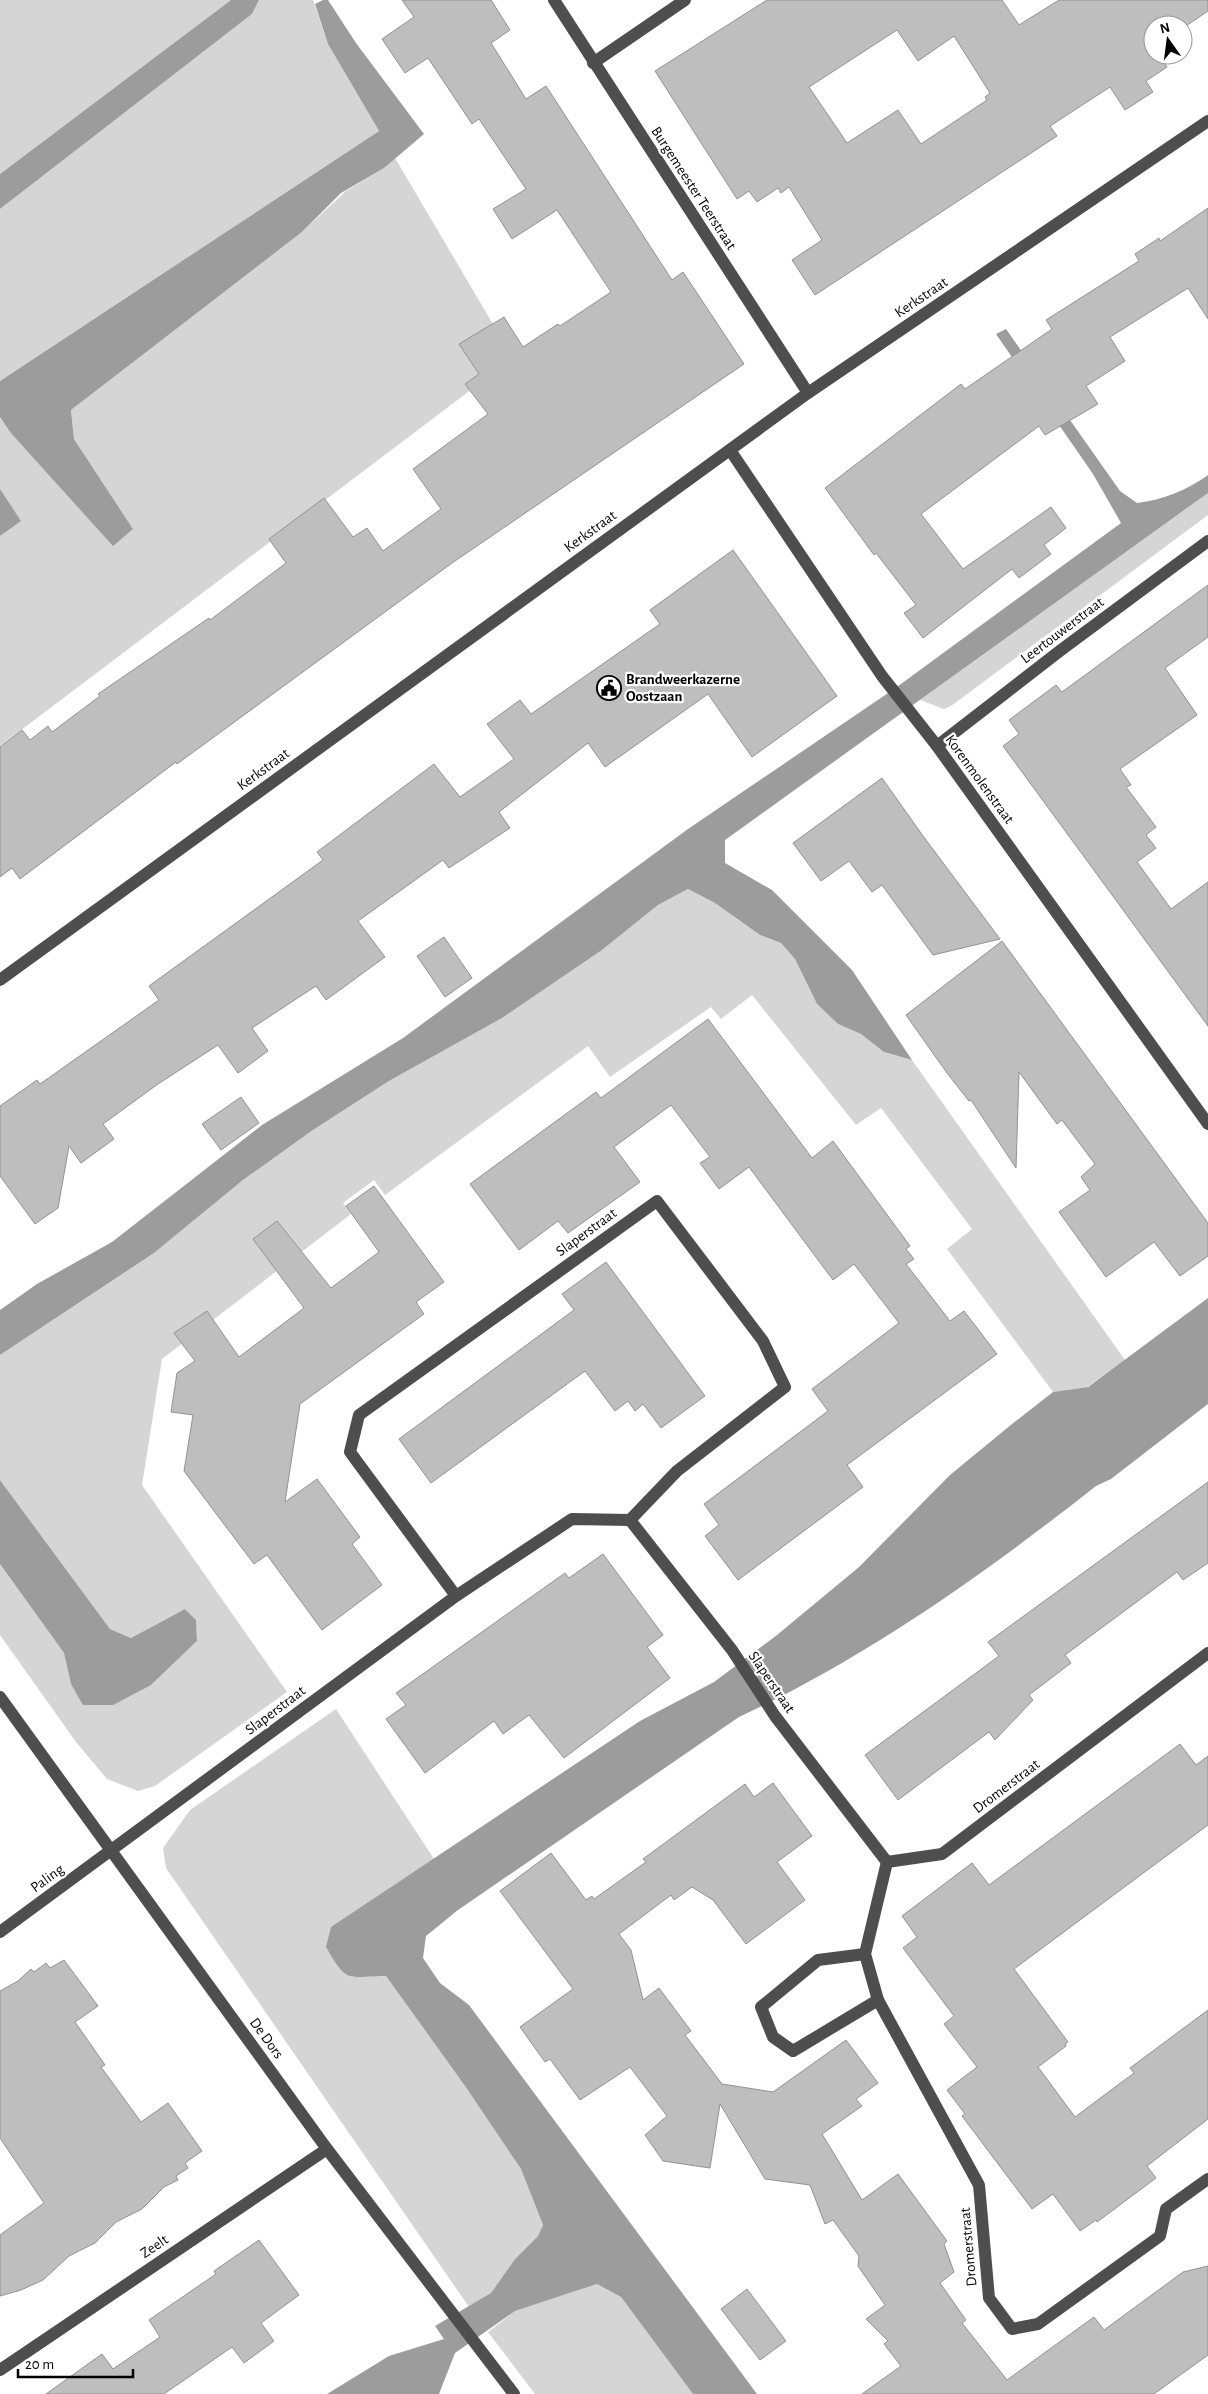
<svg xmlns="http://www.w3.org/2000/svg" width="1208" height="2394" font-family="'Alegreya Sans',sans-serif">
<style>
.green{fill:#d5d5d5}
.water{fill:#9c9c9c}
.building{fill:#bebebe;stroke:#929292;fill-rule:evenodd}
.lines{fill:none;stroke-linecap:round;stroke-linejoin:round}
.minor{stroke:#4e4e4e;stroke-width:12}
.labels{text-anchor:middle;stroke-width:4.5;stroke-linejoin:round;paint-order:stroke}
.street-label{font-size:15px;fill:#000;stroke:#fff}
.poi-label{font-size:15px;font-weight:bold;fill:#000;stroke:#fff;text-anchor:start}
</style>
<rect width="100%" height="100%" fill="#fff"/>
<g class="green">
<polygon points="0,0 231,0 0,174"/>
<polygon points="259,0 313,0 328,44 379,131 0,381 0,209 252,14"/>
<polygon points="395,158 513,358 0,746 0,536 20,521 0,489 0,417 10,432 133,529 74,439 71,410 302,232 346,191 384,168"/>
<polygon points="1208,493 1208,515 951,706 944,709 920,700"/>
<polygon points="688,889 715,903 760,935 781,943 795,959 817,1004 838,1024 861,1034 884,1052 912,1060 1125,1360 1087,1387 1053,1392 947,1249 972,1229 881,1108 856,1125 752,995 721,1019 711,1007 610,1077 588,1046 385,1195 374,1180 343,1203 351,1214 162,1359 142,1485 287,1692 155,1786 138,1791 107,1779 76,1742 0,1635 0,1564 64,1653 71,1684 151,1685 197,1641 196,1620 185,1609 131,1638 110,1629 0,1480 0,1355 154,1253 243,1180 313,1130 389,1081 502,1018 602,950 658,905"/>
<polygon points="336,1709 434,1859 391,1887 350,1977 386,1976 465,2086 521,2169 543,2225 538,2236 515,2259 491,2293 469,2307 166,1868 163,1848 190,1810"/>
<polygon points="597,2284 621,2297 693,2394 535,2394 488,2332 515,2311"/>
</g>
<g class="water">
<polygon points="231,0 259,0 252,14 0,209 0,174"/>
<polygon points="323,0 328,0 356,43 424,134 384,168 341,193 302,232 71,410 74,439 133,529 113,546 10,432 0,417 0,381 379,131 328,44 315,4"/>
<path d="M1006 329 1120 491 1137 503C1163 500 1187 490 1208 475V493L725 840V863L772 890 852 970 912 1060 884 1052 861 1034 838 1024 817 1004 795 959 781 943 760 935 715 903 688 889 658 905 602 950 502 1018 389 1081 313 1130 243 1180 154 1253 0 1355V1310L37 1284 112 1242 262 1125 403 1038 688 829 894 689 1121 523 1093 474 996 334Z"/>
<polygon points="0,489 21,521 0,536"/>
<path d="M1208 1298V1404L1111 1479 1096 1486C984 1574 869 1656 739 1717L458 1910 426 1936 423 1958 440 1983 469 2005 757 2394H693L621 2297 597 2284 515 2311 455 2353 439 2394H327L389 2356 444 2339 435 2326 491 2293 515 2259 538 2236 543 2225 521 2169 465 2086 386 1976C345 1977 347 1983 326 1947L331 1927 640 1721 714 1682 777 1635 859 1567 950 1475 1012 1424 1053 1392 1088 1387Z"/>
<polygon points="0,1480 110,1629 131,1638 185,1609 196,1620 197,1641 151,1685 113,1705 83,1705 71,1684 64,1653 0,1564"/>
</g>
<g class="building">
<polygon points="402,0 491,0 510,30 491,43 526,99 546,86 672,280 683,272 744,364 452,563 177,764 176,762 20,879 12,868 0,877 0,747 22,730 30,740 48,726 52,732 100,696 98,694 209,618 210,620 286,563 269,539 324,498 353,537 367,528 383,551 441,509 413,469 488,414 465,384 479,374 459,344 504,317 523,347 558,324 560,326 611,292 557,210 512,239 493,209 526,189 479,119 472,124 428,58 405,73 382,39 414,17"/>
<path d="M767 0H1002L1019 25 1059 0H1208V11L1183 28V25H1153V55H1159L1167 67 1146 81 1153 92 1125 110 1110 87 1050 126 1057 136 815 295 792 260 822 240 789 187 781 193 778 188 757 202 749 191 737 199 655 71ZM897 30 918 61 954 36 990 93 985 97 987 100 921 144 898 110 847 143 809 87Z"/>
<polygon points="1208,208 1208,319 1188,288 1110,337 1125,361 1086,386 1098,404 1045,435 1039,426 921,514 963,569 1051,507 1066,528 1044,545 1051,554 1019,578 1012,569 923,638 904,613 916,605 876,553 874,555 825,488 961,384 965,389 1052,329 1046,320 1139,261 1135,254 1159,238 1160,241"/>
<polygon points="733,550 837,696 752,757 708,694 605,767 588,743 499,812 510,828 449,868 443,860 358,921 385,957 326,1000 316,986 252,1028 268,1051 238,1073 218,1045 158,1084 103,1124 114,1139 81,1163 69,1146 58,1208 35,1224 0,1176 0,1106 37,1080 40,1084 159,1000 149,986 323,860 317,852 434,764 460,797 514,759 487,724 520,700 531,714 660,624 650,610"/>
<polygon points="1208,585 1208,637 1165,668 1197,715 1120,769 1131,785 1126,787 1156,827 1146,835 1156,848 1137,862 1171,909 1208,882 1208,1026 1003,746 1019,734 1009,720 1056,685 1062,692"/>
<polygon points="882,778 923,836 1000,939 933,955 882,885 872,892 849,861 821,881 793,843"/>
<polygon points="444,937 472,978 445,997 417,956"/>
<polygon points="1002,941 1208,1223 1208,1256 1180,1276 1154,1242 1106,1277 1059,1212 1090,1190 1081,1177 1095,1164 1062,1120 1057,1124 1019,1072 1016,1168 971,1100 969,1101 947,1073 906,1015"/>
<polygon points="708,1019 812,1158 833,1141 910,1246 906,1249 914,1259 906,1264 950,1321 964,1311 997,1354 847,1465 863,1487 738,1580 705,1536 719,1525 704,1504 828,1411 812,1389 899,1323 854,1264 833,1280 749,1167 719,1189 700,1163 710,1157 671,1105 614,1147 640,1182 568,1233 558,1221 519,1250 470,1184 596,1092 601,1098"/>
<polygon points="241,1097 259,1123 221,1150 202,1124"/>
<polygon points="374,1186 444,1282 416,1302 424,1314 300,1404 285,1502 317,1479 360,1537 352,1544 382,1585 322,1630 267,1555 254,1564 184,1471 193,1415 171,1412 177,1373 195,1361 174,1333 207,1311 239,1357 304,1308 253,1239 277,1221 331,1288 379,1252 346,1206"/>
<polygon points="606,1262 705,1396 661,1428 643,1404 635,1411 628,1401 615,1411 585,1371 431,1483 399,1439 574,1310 562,1294"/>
<polygon points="1208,1482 1208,1563 1183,1580 1177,1572 1065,1655 1071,1663 1029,1695 1033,1700 995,1740 989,1732 898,1800 865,1755 999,1656 988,1642"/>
<polygon points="603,1554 663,1635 647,1647 670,1678 564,1758 529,1715 503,1734 494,1721 425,1773 386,1719 406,1705 396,1693 565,1573 569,1578"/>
<polygon points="1180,1744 1196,1765 1208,1756 1208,1825 1014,1969 1068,2042 1065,2044 1066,2046 1038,2067 1075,2117 1134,2073 1130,2068 1208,2010 1208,2119 1147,2166 1156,2178 1097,2222 1096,2220 1080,2231 1053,2194 1032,2209 962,2116 965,2114 947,2090 977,2067 944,2024 954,2016 903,1948 917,1937 902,1916 972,1863 989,1885"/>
<polygon points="773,1783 812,1836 777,1862 805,1900 746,1944 713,1900 692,1887 674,1900 671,1895 619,1934 631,1950 643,2000 659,1988 691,2031 685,2035 722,2084 773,2092 846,2040 878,2083 856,2099 862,2106 822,2134 862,2200 898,2174 947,2241 944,2244 954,2272 940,2283 966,2320 962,2323 1007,2380 1094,2317 1104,2330 1183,2272 1208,2266 1208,2355 1154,2394 862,2394 901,2366 884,2344 888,2341 866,2319 885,2305 858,2266 859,2256 833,2220 825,2224 810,2185 765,2179 720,2104 710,2168 663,2161 645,2135 667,2116 630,2067 580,2100 550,2059 545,2062 520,2027 573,1989 500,1891 551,1853 586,1900 592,1896 594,1899 646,1862 643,1859 745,1784 754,1797"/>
<polygon points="64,1960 98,2006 75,2022 105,2065 101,2067 141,2122 168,2103 202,2151 185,2163 188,2168 176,2176 178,2180 164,2187 142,2209 116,2222 95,2243 69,2256 43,2280 21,2290 0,2296 0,2235 44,2203 0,2138 0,1991 18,1981 31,1969 34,1972 46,1963 50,1968"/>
<polygon points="259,2240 299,2295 261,2323 274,2341 244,2363 232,2347 164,2394 46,2394 102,2354 113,2369 160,2337 149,2320 216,2274 214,2271"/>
<polygon points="747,2289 786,2341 760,2360 721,2309"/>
</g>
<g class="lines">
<g class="minor">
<polyline points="554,0 808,393"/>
<polyline points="593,63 685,0"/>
<polyline points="730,450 882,676 937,746 1208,1124"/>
<polyline points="937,746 1061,650 1208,541"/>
<polyline points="0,980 808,393 1208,121"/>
<polyline points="630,1520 732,1650 775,1716 887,1862"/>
<polyline points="1208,1653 942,1854 887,1862 865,1954 878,2000 979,2185 989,2298 1012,2329 1038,2324 1160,2236 1166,2209 1208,2179"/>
<polyline points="0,1697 327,2149 514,2394"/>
<polyline points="0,1932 456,1596 572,1519 630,1520 677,1471 785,1387 763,1341 657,1201 359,1415 350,1452 456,1596"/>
<polyline points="865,1954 818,1960 761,2007 773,2037 793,2051 878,2000"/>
<polyline points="0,2370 327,2149"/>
</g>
</g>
<defs>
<symbol id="civic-ring" viewBox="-11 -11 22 22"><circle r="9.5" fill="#fff" stroke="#000" stroke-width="1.5"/><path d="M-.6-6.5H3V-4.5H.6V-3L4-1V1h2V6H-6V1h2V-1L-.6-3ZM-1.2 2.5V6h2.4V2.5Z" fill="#000"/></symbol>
</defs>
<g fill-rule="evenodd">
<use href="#civic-ring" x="595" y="674" width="28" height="28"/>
</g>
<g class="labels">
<g class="street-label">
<text transform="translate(694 188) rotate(57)" y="5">Burgemeester Teerstraat</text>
<text transform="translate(921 297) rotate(-34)" y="5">Kerkstraat</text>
<text transform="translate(590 531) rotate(-36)" y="5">Kerkstraat</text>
<text transform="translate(1062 630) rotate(-37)" y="5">Leertouwerstraat</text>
<text transform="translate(263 769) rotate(-36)" y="5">Kerkstraat</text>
<text transform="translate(980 779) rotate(54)" y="5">Korenmolenstraat</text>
<text transform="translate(586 1232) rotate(-36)" y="5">Slaperstraat</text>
<text transform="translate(772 1682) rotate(56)" y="5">Slaperstraat</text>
<text transform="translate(275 1710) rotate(-37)" y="5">Slaperstraat</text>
<text transform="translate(1006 1786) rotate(-37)" y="5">Dromerstraat</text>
<text transform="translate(47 1878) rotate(-36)" y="5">Paling</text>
<text transform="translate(267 2038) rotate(54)" y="5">De Dors</text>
<text transform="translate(154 2246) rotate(-34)" y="5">Zeelt</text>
<text transform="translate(968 2247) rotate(-95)" y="5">Dromerstraat</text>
</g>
<g class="poi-label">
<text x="626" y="684">Brandweerkazerne<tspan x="626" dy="17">Oostzaan</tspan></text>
</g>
</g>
<g transform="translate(1168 40) rotate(346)"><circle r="24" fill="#ffffff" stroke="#999999"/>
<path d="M0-4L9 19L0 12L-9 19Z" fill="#000000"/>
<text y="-8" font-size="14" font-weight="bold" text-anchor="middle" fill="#000000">N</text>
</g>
<path d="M18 2369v8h115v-8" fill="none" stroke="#000000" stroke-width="2.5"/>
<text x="25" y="2369" font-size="15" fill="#000000" stroke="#ffffff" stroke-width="4" paint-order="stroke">20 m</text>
</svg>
